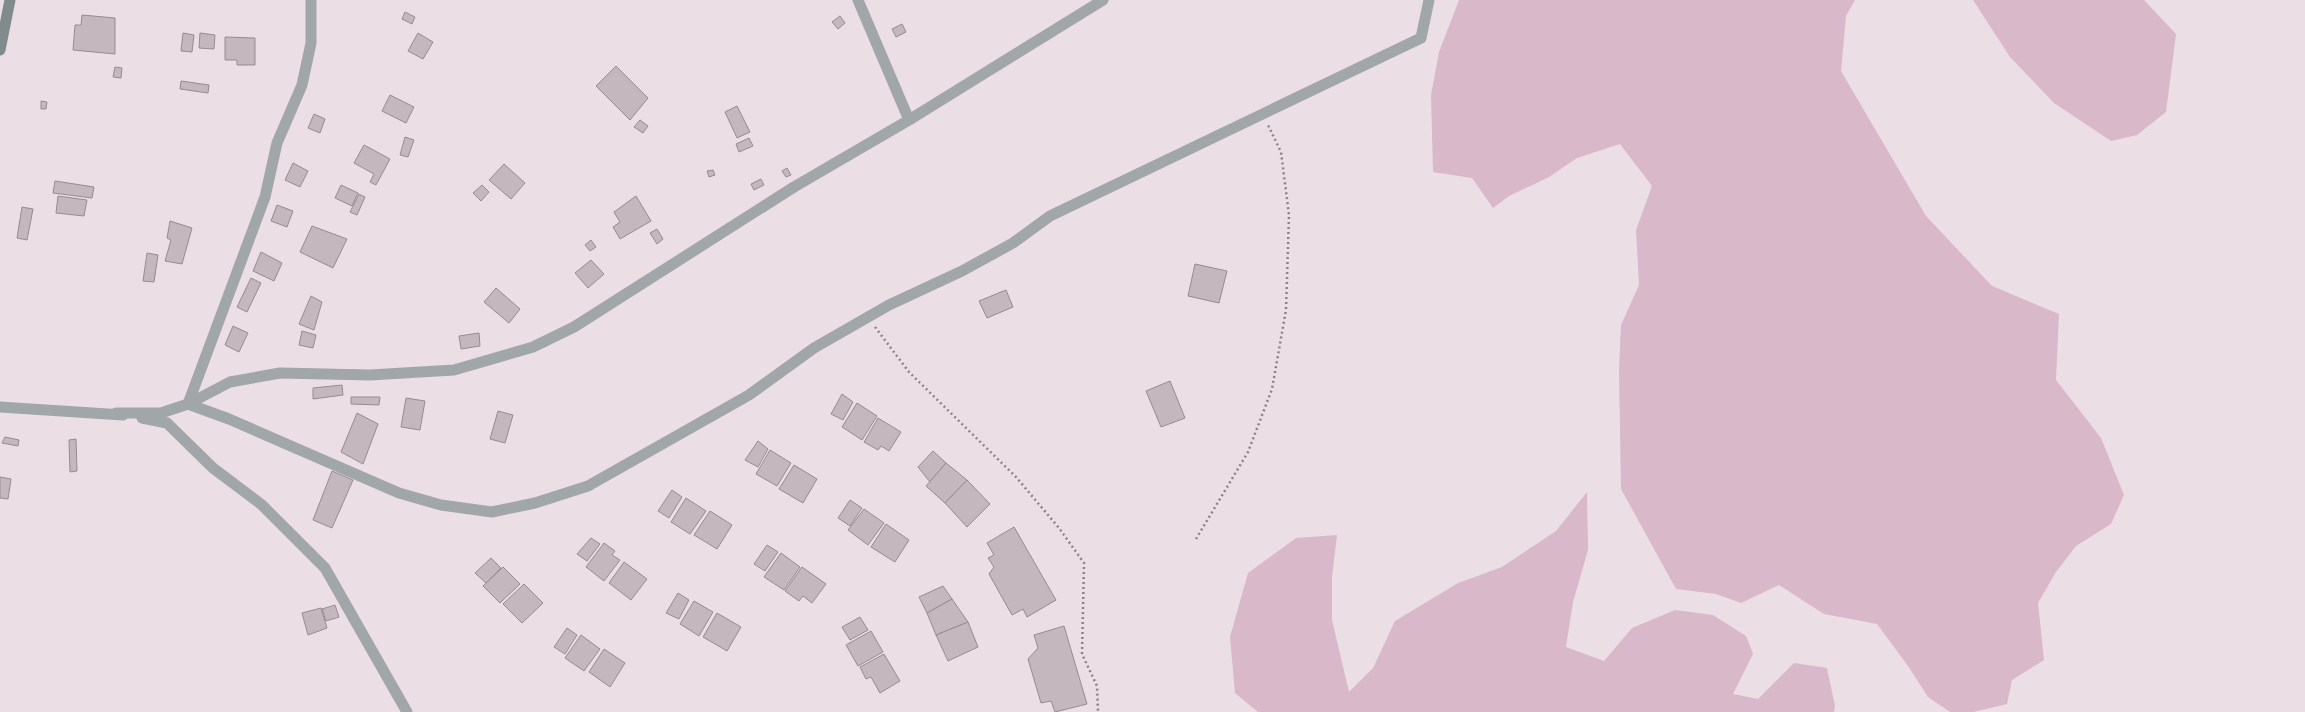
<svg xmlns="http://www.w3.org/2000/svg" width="2305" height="712" font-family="'PT Sans Narrow',sans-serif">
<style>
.green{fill:#d9b8c9}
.building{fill:#c4b7be;stroke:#978b91}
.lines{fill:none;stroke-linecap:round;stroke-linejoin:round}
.path{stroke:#8b8286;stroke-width:2.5;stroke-dasharray:2 3;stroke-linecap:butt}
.minor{stroke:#a1a7a8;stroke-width:11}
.secondary{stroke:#818a8c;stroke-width:11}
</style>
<rect width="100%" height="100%" fill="#ecdee5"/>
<g class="green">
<polygon points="1459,0 1855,0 1846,16 1841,71 1926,216 1992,286 2059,314 2056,380 2101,438 2124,495 2111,524 2076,546 2056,572 2038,603 2044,660 2012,680 2007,704 1973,712 1950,712 1928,697 1908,666 1877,624 1824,614 1779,585 1741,603 1716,594 1676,589 1621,489 1619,370 1621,325 1639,285 1636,230 1652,186 1620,144 1577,158 1549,177 1509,196 1493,208 1472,178 1433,172 1431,95 1439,52"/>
<polygon points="1973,0 2144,0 2176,34 2166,112 2137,135 2111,141 2054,103 2010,57"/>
<polygon points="1587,492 1588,550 1573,602 1566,647 1604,661 1632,628 1675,610 1713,615 1746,636 1753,654 1733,694 1758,699 1794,663 1827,668 1835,706 1834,712 1258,712 1235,693 1230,637 1248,573 1296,538 1337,535 1332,577 1332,620 1349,692 1373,668 1395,621 1458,583 1502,567 1556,531"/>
</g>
<g class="building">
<polygon points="405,12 415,17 412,24 402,19"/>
<polygon points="82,15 115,18 115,54 73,50 75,25 81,25"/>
<polygon points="840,16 845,23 838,29 832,22"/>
<polygon points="902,24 906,32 896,37 892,29"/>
<polygon points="183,33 194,35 192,52 181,51"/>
<polygon points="200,33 215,35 214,49 199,48"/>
<polygon points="418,33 433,42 423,59 408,51"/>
<polygon points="225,37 255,38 255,65 237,65 237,60 225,60"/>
<polygon points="616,66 648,98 630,120 596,86"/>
<polygon points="115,67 122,68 121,78 113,77"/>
<polygon points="181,81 209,85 208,93 180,89"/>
<polygon points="390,95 414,107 406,123 382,111"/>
<polygon points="41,101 47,102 46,109 41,109"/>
<polygon points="737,106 750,132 737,138 725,112"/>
<polygon points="314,114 325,119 320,133 308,128"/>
<polygon points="640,120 648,126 643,133 634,127"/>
<polygon points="405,137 414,140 408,157 400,155"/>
<polygon points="749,138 753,146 739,152 736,144"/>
<polygon points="364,145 390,159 376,185 370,182 374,174 354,163"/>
<polygon points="293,163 308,171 300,187 285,180"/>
<polygon points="504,164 525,183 511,199 489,180"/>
<polygon points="787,168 791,175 786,177 782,171"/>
<polygon points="713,170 715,175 709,177 707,171"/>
<polygon points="761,179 764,185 754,190 751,184"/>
<polygon points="55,181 94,187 92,198 53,193"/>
<polygon points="341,185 358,193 352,206 335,198"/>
<polygon points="482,185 489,192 481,201 473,193"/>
<polygon points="359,194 365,197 357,215 350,212"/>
<polygon points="58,196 87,200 84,216 56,213"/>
<polygon points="636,196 651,221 620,239 613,227 620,222 614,212"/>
<polygon points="277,205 293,211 287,227 271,221"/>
<polygon points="22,207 33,209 27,240 17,238"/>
<polygon points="170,221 192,228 182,264 165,261 171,240 167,238"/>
<polygon points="312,226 347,239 333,268 300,252"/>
<polygon points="657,229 663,239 657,244 650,233"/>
<polygon points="591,240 596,247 590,251 585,245"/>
<polygon points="261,252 282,263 274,281 253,271"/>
<polygon points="147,253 158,255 154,282 143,281"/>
<polygon points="591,260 604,274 588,288 575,273"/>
<polygon points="1195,264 1227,271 1219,303 1188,296"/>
<polygon points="251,278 261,283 247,312 237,307"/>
<polygon points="496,288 520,309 509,323 484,302"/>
<polygon points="1006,290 1013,307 987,318 979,301"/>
<polygon points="311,296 322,302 314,330 299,324"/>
<polygon points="233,326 248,333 239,352 225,345"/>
<polygon points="302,331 316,335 313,348 299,345"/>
<polygon points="479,333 480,346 461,349 459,336"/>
<polygon points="1170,381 1185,418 1161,427 1146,391"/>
<polygon points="342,385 343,395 313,399 313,388"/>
<polygon points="842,394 853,402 843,420 831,414"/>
<polygon points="351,397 380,397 379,405 351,404"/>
<polygon points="406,398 425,401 420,430 401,427"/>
<polygon points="857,403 877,416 862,440 842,427"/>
<polygon points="498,411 513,415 505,443 490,439"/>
<polygon points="357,413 378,424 363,464 341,452"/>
<polygon points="878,418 901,432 889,451 881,446 878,450 864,442"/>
<polygon points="5,437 19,440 18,446 2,443"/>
<polygon points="76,439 77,471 70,472 69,440"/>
<polygon points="758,441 768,449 758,467 745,460"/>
<polygon points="770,450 791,463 777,486 756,474"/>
<polygon points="933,451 946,463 930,482 918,467"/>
<polygon points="946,463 967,480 945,503 926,486"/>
<polygon points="794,465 817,479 803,503 779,489"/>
<polygon points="332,471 353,480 332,528 313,520"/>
<polygon points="0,477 11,479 8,499 0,498"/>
<polygon points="967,480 990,504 967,527 945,503"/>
<polygon points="672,490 682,497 669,518 658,511"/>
<polygon points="686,498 706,511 690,534 671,522"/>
<polygon points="850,500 862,508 850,526 838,518"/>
<polygon points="864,509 884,523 868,545 848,530"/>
<polygon points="710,511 732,525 717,549 694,535"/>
<polygon points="886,524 909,540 895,562 871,547"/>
<polygon points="1014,527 1056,600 1027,617 1023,609 1012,615 989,574 994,567 988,558 994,555 987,543"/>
<polygon points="591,538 600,544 587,561 577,554"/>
<polygon points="604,543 615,551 612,555 620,560 604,581 586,567"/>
<polygon points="767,545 778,552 765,571 754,564"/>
<polygon points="781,553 800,567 784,590 764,577"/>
<polygon points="491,558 501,568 486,583 475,573"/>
<polygon points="624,562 647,579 631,600 609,583"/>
<polygon points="503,567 520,584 500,603 483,586"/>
<polygon points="802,567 826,584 812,603 803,596 799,601 785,591"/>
<polygon points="524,584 543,603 522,623 503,604"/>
<polygon points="943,586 952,599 927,613 919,597"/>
<polygon points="678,593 689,600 679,619 666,613"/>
<polygon points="952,599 968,622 936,635 927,613"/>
<polygon points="694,601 713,612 699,636 680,624"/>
<polygon points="335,605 339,617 326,621 322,609"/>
<polygon points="321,608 327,628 308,635 302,613"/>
<polygon points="717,613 741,627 727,651 703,637"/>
<polygon points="860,617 868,630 850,640 842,627"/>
<polygon points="968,622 978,647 948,661 936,635"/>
<polygon points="1064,626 1087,704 1055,712 1051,701 1041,703 1028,659 1038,648 1034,635"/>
<polygon points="567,628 577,635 565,654 554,647"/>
<polygon points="871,631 883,652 858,666 846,645"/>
<polygon points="581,635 600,649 584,671 565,658"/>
<polygon points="604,649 625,663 610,687 589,672"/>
<polygon points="884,654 900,681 880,693 871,677 866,679 860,667"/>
</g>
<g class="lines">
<g class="path">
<polyline points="875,327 909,372 1016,477 1059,528 1084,563 1082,654 1097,686 1098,712"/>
<polyline points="1196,539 1248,452 1272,389 1286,310 1289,215 1281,152 1268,125"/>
</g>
<g class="minor">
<polyline points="311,0 311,43 302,85 277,143 265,197 188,404 229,419 399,493 441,505 492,512 535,503 588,486 749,395 814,348 889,305 962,271 1013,243 1050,216 1421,38 1429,0"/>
<polyline points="858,0 909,120"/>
<polyline points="0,407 123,415"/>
<polyline points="116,413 161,413 188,404 230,382 280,373 370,375 454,370 533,347 574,327 794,187 909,120 1103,0"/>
<polyline points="142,418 167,423 213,468 262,505 325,568 407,712"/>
</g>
<polyline class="secondary" points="0,50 10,0"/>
</g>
</svg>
